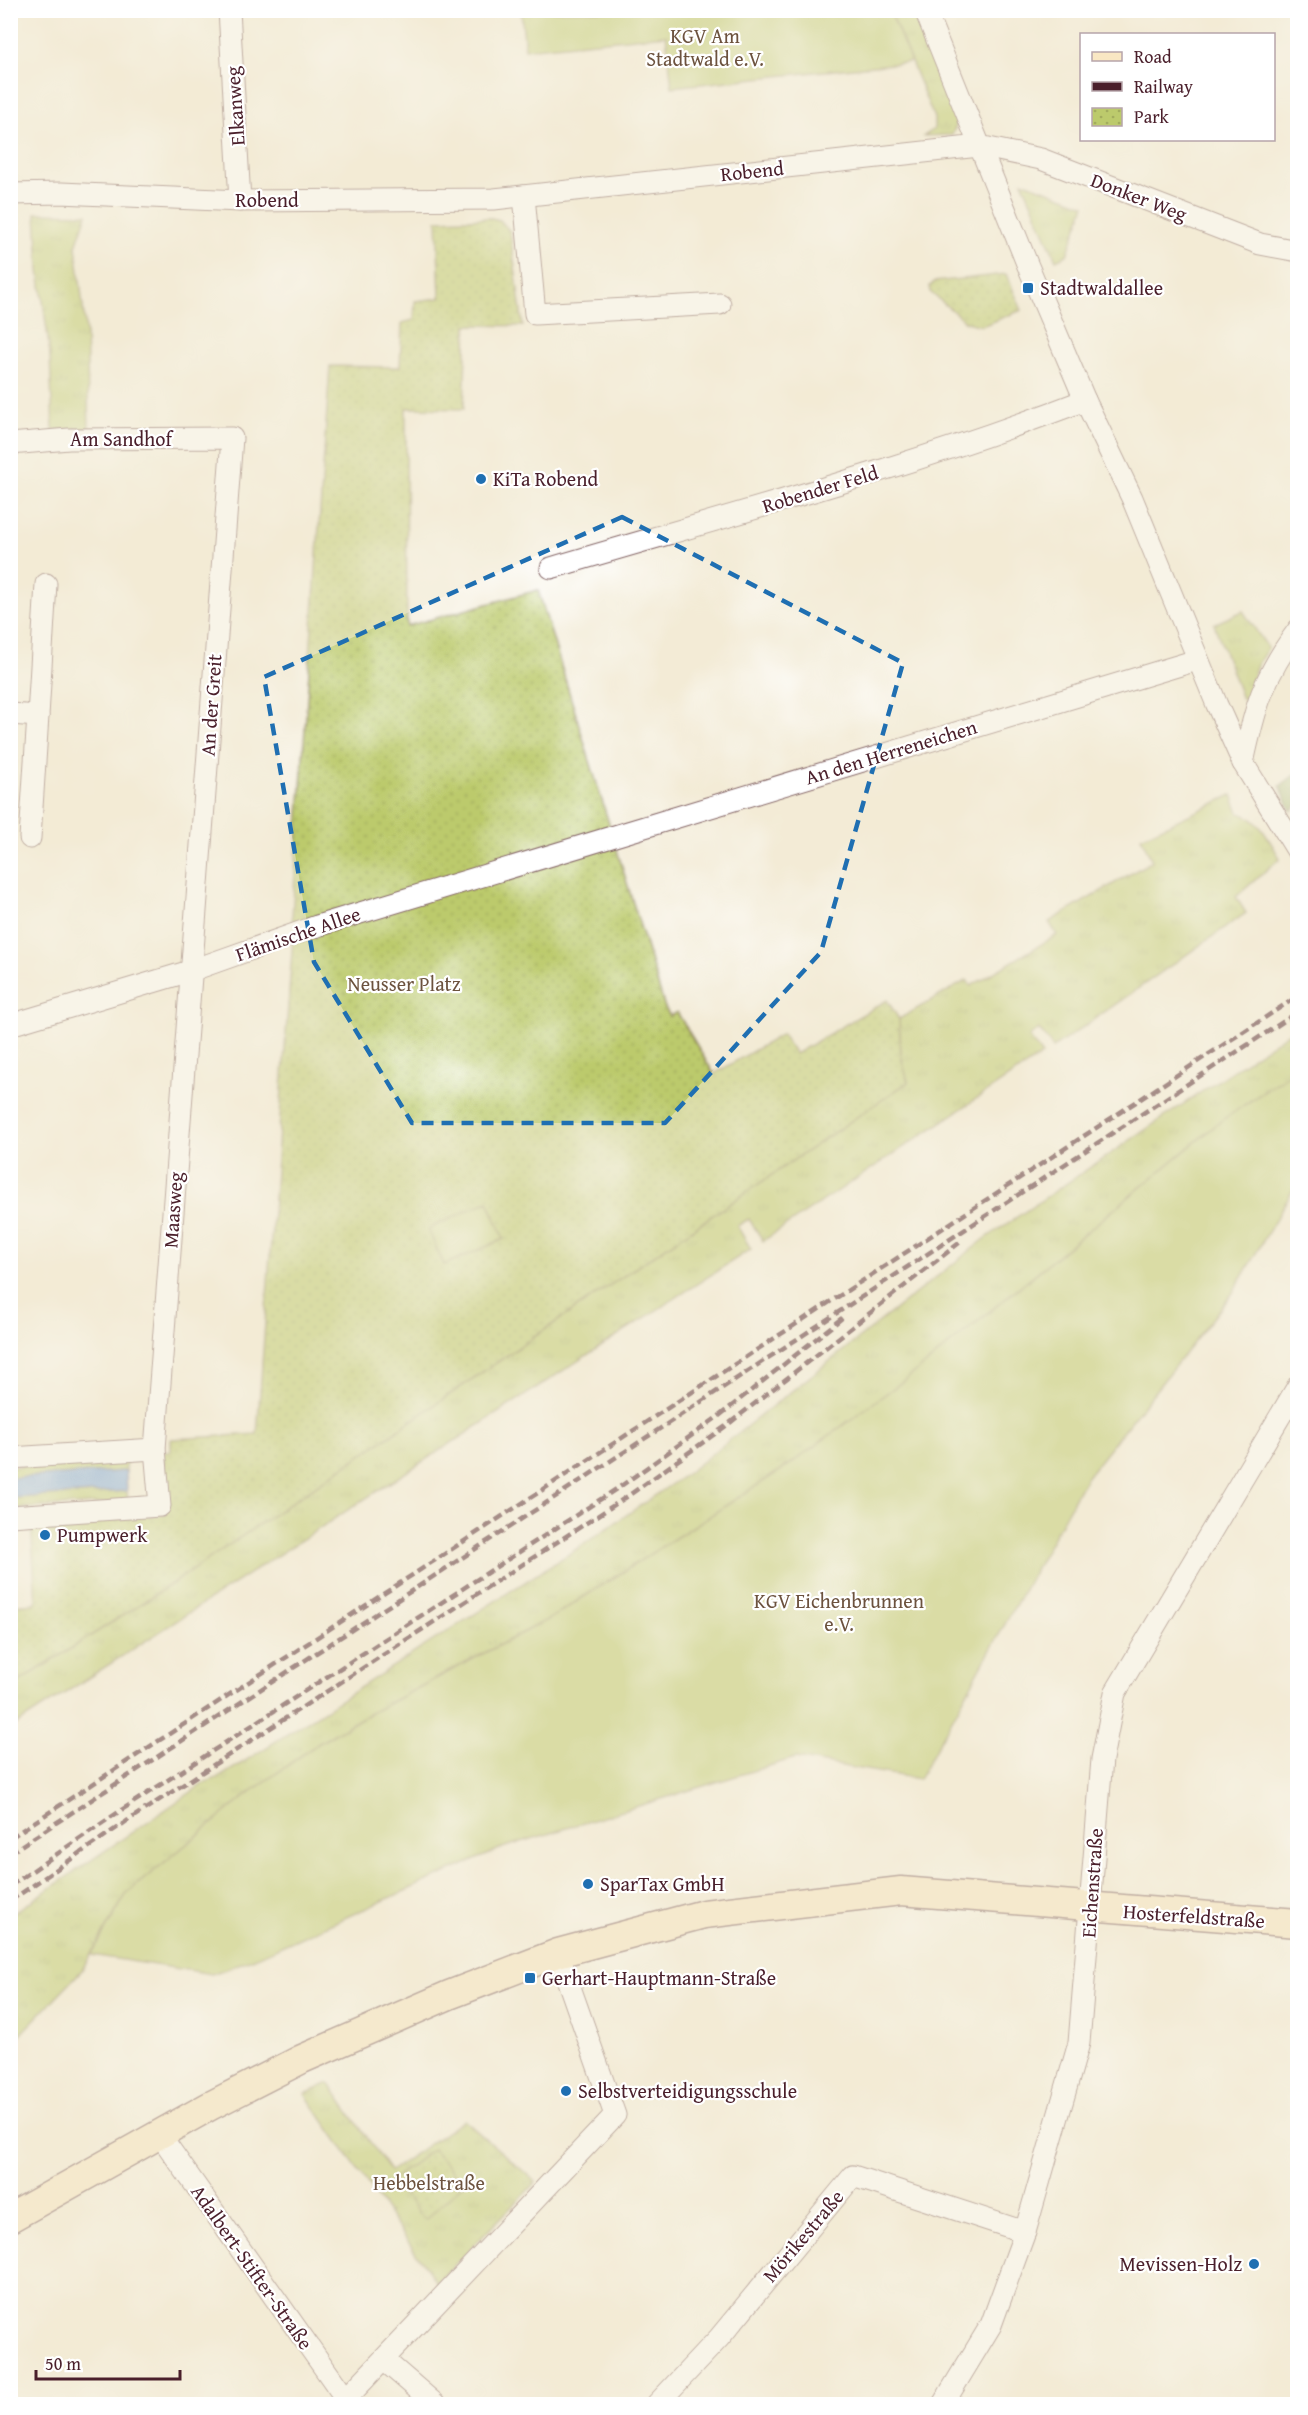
<svg xmlns="http://www.w3.org/2000/svg" width="1308" height="2415" font-family="'Gentium Book Plus',serif">
<style>
.grass{fill:url(#grass-tufts);stroke:#83744c;stroke-width:1.5}
.forest{fill:url(#forest-crowns);stroke:#706646;stroke-width:1.5}
.park{fill:url(#park-dots);stroke:#83744c;stroke-width:1.5}
.garden{fill:#bcca6c;stroke:#83744c;stroke-width:1.5}
.water{fill:#72a1db;stroke:#5e6083;stroke-width:1.5}
.lines{fill:none;stroke-linecap:round;stroke-linejoin:round}
.street-casing{stroke:#856667;stroke-width:23}
.secondary-casing{stroke:#856667;stroke-width:31}
.street{stroke:#fff;stroke-width:21}
.secondary{stroke:#f9e7c3;stroke-width:28}
.rail{stroke:#4a1f2b;stroke-width:4.5;stroke-dasharray:9 4.5;stroke-linecap:butt}
.marked{fill:none;stroke:#1f6fb2;stroke-width:4.5;stroke-dasharray:12 8;stroke-linejoin:round}
.poi-dot{fill:#1f6fb2;stroke:#fff;stroke-width:2}
.labels{text-anchor:middle;stroke-width:4.5;stroke-linejoin:round;paint-order:stroke}
.park-label{font-size:20px;fill:#6c523e;stroke:#fff}
.street-label{font-size:20px;fill:#4a1f2b;stroke:#fff}
.poi-label{font-size:20px;fill:#4a1f2b;stroke:#fff;text-anchor:start}
</style>
<defs>
<pattern id="grass-tufts" width="24" height="20" patternUnits="userSpaceOnUse" patternTransform="scale(1.5)"><rect width="24" height="20" fill="#bcca6c"/><path d="M3 7l-1-3M5 7V3M7 7l1-3M15 17l-1-3M17 17v-4M19 17l1-3" fill="none" stroke="#a3ad5e"/></pattern>
<pattern id="forest-crowns" width="20" height="18" patternUnits="userSpaceOnUse" patternTransform="scale(1.5)"><rect width="20" height="18" fill="#95ae60"/><path d="M2 6a3 3 0 1 1 6 0M12 15a3 3 0 1 1 6 0" fill="none" stroke="#7c8d4f"/></pattern>
<pattern id="park-dots" width="8" height="8" patternUnits="userSpaceOnUse" patternTransform="scale(1.5)"><rect width="8" height="8" fill="#bcca6c"/><path d="M2 2h.1M6 6h.1" fill="none" stroke="#a3ad5e" stroke-width="1.8" stroke-linecap="round"/></pattern>
</defs>
<rect width="100%" height="100%" fill="#fff"/>
<filter id="ink" filterUnits="userSpaceOnUse"><feTurbulence type="fractalNoise" baseFrequency=".0167" numOctaves="2"/><feDisplacementMap in="SourceGraphic" scale="12" xChannelSelector="R" yChannelSelector="G"/><feConvolveMatrix kernelMatrix="1 2 1 2 8 2 1 2 1" color-interpolation-filters="sRGB"/></filter>
<filter id="wash" filterUnits="userSpaceOnUse"><feTurbulence type="fractalNoise" baseFrequency=".008" numOctaves="4" result="noise"/><feDisplacementMap in="SourceGraphic" scale="24" xChannelSelector="R" yChannelSelector="G"/><feGaussianBlur stdDeviation="1.35" result="paint"/><feColorMatrix in="noise" values="0 0 0 0 0 0 0 0 0 0 0 0 0 0 0 0 0 1.4 0 .05"/><feComposite in="paint" operator="in"/></filter>
<g filter="url(#wash)">
<rect width="100%" height="100%" fill="#f3ebd6"/>
<g class="grass">
<polygon points="890,11 915,11 956,110 958,121 952,135 924,136 934,129 934,118"/>
<polygon points="1022,181 1085,205 1067,255 1056,260"/>
<polygon points="36,213 87,214 76,246 86,332 89,429 53,430 50,355 39,270"/>
<polygon points="1243,611 1268,648 1256,667 1246,700 1242,699 1214,624"/>
<path d="M1232 795 1239 813C1259 817 1270 842 1280 858L1236 897 1246 913 1053 1048 1039 1029 1029 1037 1042 1055 763 1241 749 1219 737 1226 751 1249 11 1728V1687L176 1581 908 1082 901 1057 899 1019 967 980 971 986 1057 935 1049 922 1152 861 1141 837Z"/>
<polygon points="1297,1027 1297,1069 1221,1121 925,1365 789,1465 551,1618 363,1717 316,1745 252,1791 127,1893 82,1970 11,2044 11,1915 206,1782 220,1777 578,1548 685,1475 986,1238"/>
<polygon points="126,1460 126,1471 11,1478 11,1467"/>
<polygon points="127,1491 128,1502 11,1509 11,1498"/>
<polygon points="329,2083 390,2171 464,2120 536,2182 437,2283 305,2094"/>
</g>
<polygon class="forest" points="1297,773 1297,806 1291,811 1280,786"/>
<g class="park">
<polygon points="491,218 500,220 510,231 523,326 467,325 464,409 406,408 407,626 538,590 665,1008 670,1016 677,1012 714,1074 782,1034 795,1054 887,1000 899,1019 901,1057 908,1082 176,1581 11,1687 11,1605 36,1603 31,1523 166,1515 163,1451 171,1451 171,1439 257,1434 294,923 292,917 330,366 400,367 402,323 414,320 415,301 440,298 437,220"/>
<polygon points="1006,274 1022,310 982,326 966,322 930,292 930,286 934,282"/>
<polygon points="433,2149 463,2184 425,2220 392,2180"/>
</g>
<g class="garden">
<polygon points="820,10 890,11 911,62 672,87 666,35 525,49 521,11"/>
<polygon points="1297,1069 1297,1183 1232,1294 1086,1478 919,1779 795,1758 502,1848 252,1959 212,1974 91,1955 127,1893 252,1791 316,1745 363,1717 551,1618 789,1465 925,1365 1221,1121"/>
<polygon points="488,1201 504,1239 444,1265 428,1229"/>
</g>
<polygon class="water" points="126,1471 127,1491 11,1498 11,1478"/>
</g>
<g filter="url(#ink)">
<g class="lines">
<defs>
<g id="street">
<polyline points="229,10 240,201"/>
<polyline points="925,10 1028,266 1085,400 1132,498 1217,705 1243,763 1298,852"/>
<polyline points="10,194 61,193 240,201 494,199 979,146 1041,159 1260,244 1298,251"/>
<polyline points="524,196 535,314 720,304"/>
<polyline points="10,444 69,439 232,438 155,1449 160,1506 10,1516"/>
<path d="M551 568C730 515 911 467 1085 400"/>
<polyline points="10,714 38,716 46,584"/>
<path d="M1243 763C1255 707 1263 677 1298 630"/>
<polyline points="30,838 38,716"/>
<polyline points="10,1025 190,971 317,926 1197,660"/>
<polyline points="10,1458 155,1449"/>
<polyline points="160,2135 346,2399"/>
<polyline points="384,2360 435,2404"/>
<polyline points="341,2404 615,2115 558,1953"/>
<polyline points="657,2404 719,2338 853,2176 1025,2232"/>
<polyline points="943,2404 991,2325 1025,2232 1079,2043 1102,1759 1115,1693 1298,1386"/>
</g>
<polyline id="secondary" points="10,2218 210,2106 302,2059 449,1995 558,1953 704,1914 901,1891 1298,1923"/>
</defs>
<use href="#street" class="street-casing"/>
<use href="#secondary" class="secondary-casing"/>
<use href="#street" class="street"/>
<use href="#secondary" class="secondary"/>
<g class="rail">
<polyline points="10,1838 1298,996"/>
<polyline points="10,1853 1298,1012"/>
<polyline points="10,1886 120,1811 621,1486 719,1416 842,1318"/>
<polyline points="10,1901 127,1821 628,1496 726,1426 963,1240"/>
</g>
</g>
</g>
<path d="M0 0H1308V2415H0ZM622 517 903 663 821 952 665 1123H412L314 962 264 677Z" fill="#f3ebd6" fill-opacity=".55" fill-rule="evenodd"/>
<path class="marked" d="M622 517 903 663 821 952 665 1123H412L314 962 264 677Z"/>
<g class="poi-dot">
<rect x="1022" y="282" width="12" height="12" rx="3"/>
<circle cx="481" cy="479" r="6"/>
<circle cx="45" cy="1535" r="6"/>
<circle cx="588" cy="1884" r="6"/>
<rect x="524" y="1972" width="12" height="12" rx="3"/>
<circle cx="566" cy="2091" r="6"/>
<circle cx="1254" cy="2264" r="6"/>
</g>
<g class="labels">
<g class="park-label">
<text x="705" y="43">KGV Am<tspan x="705" dy="23">Stadtwald e.V.</tspan></text>
<text x="404" y="991">Neusser Platz</text>
<text x="839" y="1608">KGV Eichenbrunnen<tspan x="839" dy="23">e.V.</tspan></text>
<text x="429" y="2190">Hebbelstraße</text>
</g>
<g class="street-label">
<text transform="translate(235 106) rotate(-94)" y="7">Elkanweg</text>
<text transform="translate(752 171) rotate(-6)" y="7">Robend</text>
<text transform="translate(1139 197) rotate(21)" y="7">Donker Weg</text>
<text x="267" y="207">Robend</text>
<text x="121" y="446">Am Sandhof</text>
<text transform="translate(820 489) rotate(-17)" y="7">Robender Feld</text>
<text transform="translate(211 705) rotate(-86)" y="7">An der Greit</text>
<text transform="translate(891 752) rotate(-17)" y="7">An den Herreneichen</text>
<text transform="translate(298 934) rotate(-19)" y="7">Flämische Allee</text>
<text transform="translate(173 1210) rotate(-86)" y="7">Maasweg</text>
<text transform="translate(1092 1883) rotate(-86)" y="7">Eichenstraße</text>
<text transform="translate(1194 1916) rotate(4)" y="7">Hosterfeldstraße</text>
<text transform="translate(803 2236) rotate(-50)" y="7">Mörikestraße</text>
<text transform="translate(252 2267) rotate(55)" y="7">Adalbert-Stifter-Straße</text>
</g>
<g class="poi-label">
<text x="1040" y="295">Stadtwaldallee</text>
<text x="493" y="486">KiTa Robend</text>
<text x="57" y="1542">Pumpwerk</text>
<text x="600" y="1891">SparTax GmbH</text>
<text x="542" y="1985">Gerhart-Hauptmann-Straße</text>
<text x="578" y="2098">Selbstverteidigungsschule</text>
<text x="1242" y="2271" text-anchor="end">Mevissen-Holz</text>
</g>
</g>
<rect width="1308" height="2415" fill="none" stroke="#fff" stroke-width="36"/>
<rect x="1080" y="33" width="195" height="108" fill="#ffffff" stroke="#b7a5aa" stroke-width="1.5"/>
<rect x="1092" y="52" width="30" height="9" fill="#f9e7c3" stroke="#b7a5aa" stroke-width="1.5"/>
<text x="1134" y="63" font-size="18" fill="#4a1f2b">Road</text>
<rect x="1092" y="82" width="30" height="9" fill="#4a1f2b" stroke="#b7a5aa" stroke-width="1.5"/>
<text x="1134" y="93" font-size="18" fill="#4a1f2b">Railway</text>
<rect x="1092" y="108" width="30" height="18" fill="url(#park-dots)" stroke="#b7a5aa" stroke-width="1.5"/>
<text x="1134" y="123" font-size="18" fill="#4a1f2b">Park</text>
<path d="M36 2370v9h144v-9" fill="none" stroke="#4a1f2b" stroke-width="3"/>
<text x="45" y="2370" font-size="18" fill="#4a1f2b" stroke="#ffffff" stroke-width="4.5" paint-order="stroke">50 m</text>
</svg>
